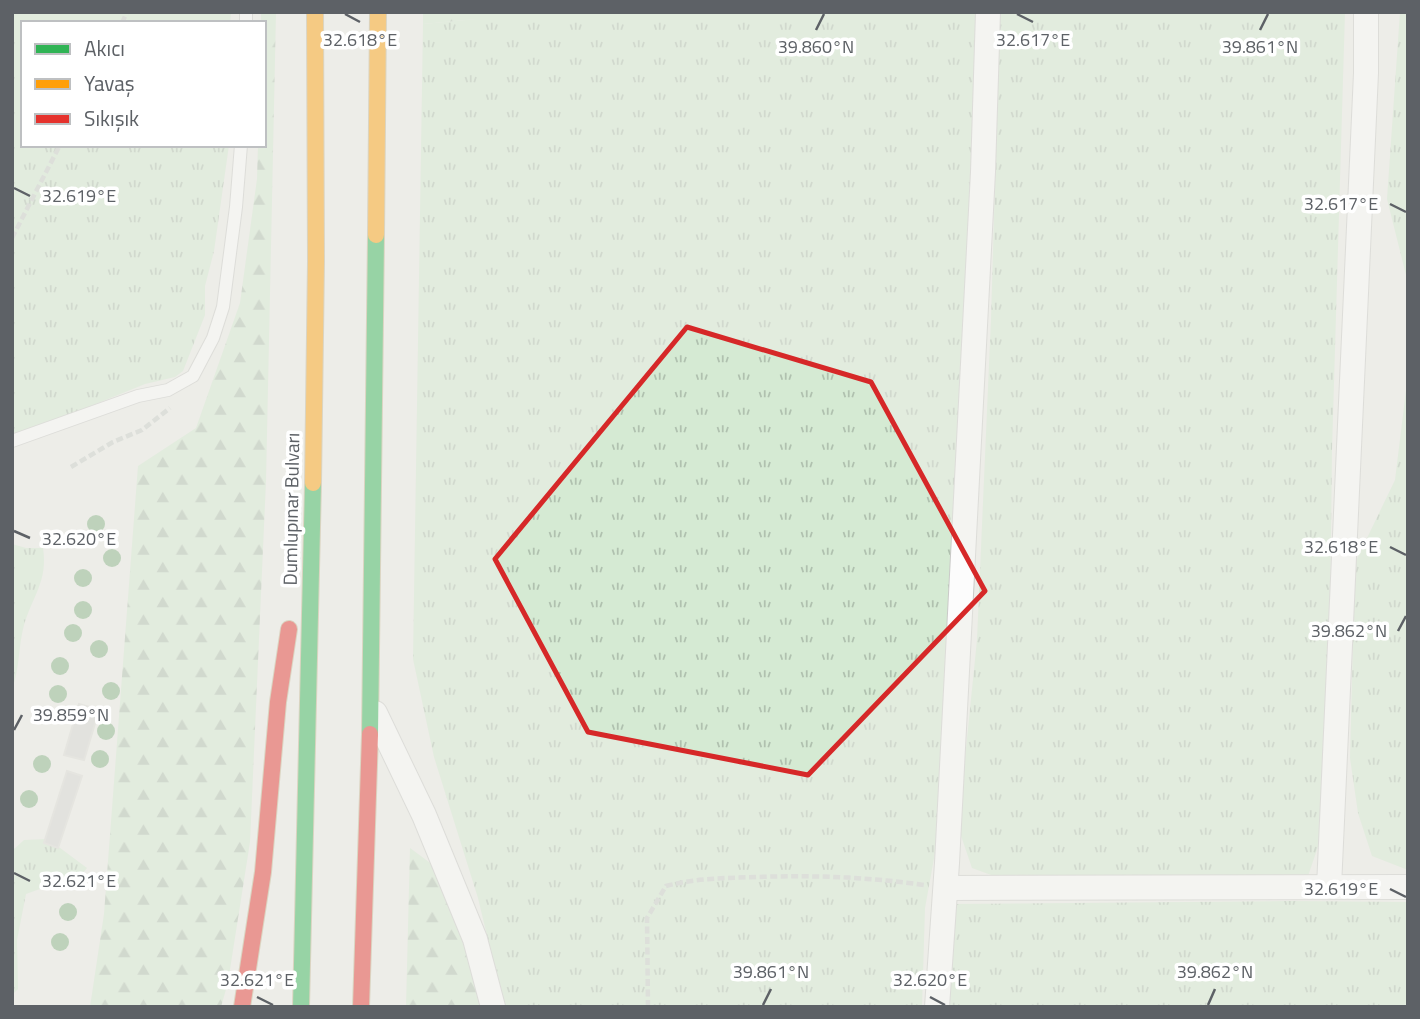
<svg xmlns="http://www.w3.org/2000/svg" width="1420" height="1019" font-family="'Titillium Web',sans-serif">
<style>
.grass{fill:url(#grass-tufts)}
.forest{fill:url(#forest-firs)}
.building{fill:#d5d4d2;stroke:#dcdbd7;stroke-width:2}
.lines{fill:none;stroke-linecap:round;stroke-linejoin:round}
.lane-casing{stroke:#cacac8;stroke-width:14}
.street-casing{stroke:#cacac8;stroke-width:26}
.fast-casing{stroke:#c5b794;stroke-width:18}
.slow-casing{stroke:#c5b794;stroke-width:18}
.jam-casing{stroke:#c5b794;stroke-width:18}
.path{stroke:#c9cecb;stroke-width:4.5;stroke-dasharray:7 3.5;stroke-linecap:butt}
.lane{stroke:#fcfcfc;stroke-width:12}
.street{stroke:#fcfcfc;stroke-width:24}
.fast{stroke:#30b455;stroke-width:16}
.slow{stroke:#ff9f0a;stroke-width:16}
.jam{stroke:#e5322d;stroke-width:16}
.tree{fill:#86b286}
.marked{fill:none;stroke:#d62828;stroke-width:5;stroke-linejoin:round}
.ticks{fill:none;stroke:#5d6166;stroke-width:2.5}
.labels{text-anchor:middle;stroke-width:7;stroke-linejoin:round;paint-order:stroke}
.street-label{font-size:19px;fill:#5d6166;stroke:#fff}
.ticks-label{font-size:18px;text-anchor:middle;fill:#5d6166;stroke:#fff;stroke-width:7;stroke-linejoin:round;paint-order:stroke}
</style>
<defs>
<pattern id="grass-tufts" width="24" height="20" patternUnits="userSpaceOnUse" patternTransform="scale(1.75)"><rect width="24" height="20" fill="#d5ead3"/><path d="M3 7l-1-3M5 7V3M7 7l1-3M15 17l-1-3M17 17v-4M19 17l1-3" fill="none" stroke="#b0c1af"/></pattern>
<pattern id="forest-firs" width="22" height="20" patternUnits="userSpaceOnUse" patternTransform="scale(1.75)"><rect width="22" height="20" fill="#d5ead3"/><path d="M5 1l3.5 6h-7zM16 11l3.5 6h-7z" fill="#b0c1af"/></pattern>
</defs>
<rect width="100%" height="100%" fill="#edede8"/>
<g class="grass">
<polygon points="12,12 231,12 230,23 23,23 23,145 229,145 214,251 205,286 205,315 183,371 175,377 145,384 12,438"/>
<polygon points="477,12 976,12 951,764 925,908 922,1007 504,1007 478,898 434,757 413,659 423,24 476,19"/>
<polygon points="1000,12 1345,12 1332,450 1329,709 1325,826 1307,879 1002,879 972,868 958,827 977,640 991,319"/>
<polygon points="1400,12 1408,12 1408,283 1387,199"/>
<polygon points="1408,374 1408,870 1372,856 1358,813 1350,758 1355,563 1395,480"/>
<path d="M12 544 26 548H43C48 581 33 595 24 625 18 647 20 668 12 689Z"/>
<polygon points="48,839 87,868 71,887 48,886 26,894 17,940 18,989 12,995 12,851 24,840"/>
<polygon points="1290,901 1408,902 1408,1007 950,1007 951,904"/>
</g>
<g class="forest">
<polygon points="261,12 276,12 266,481 250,842 228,982 221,1007 90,1007 104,914 138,466 196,428 240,303 257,179 258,145 264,145 264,23 261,23"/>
<polygon points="423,12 477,12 477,19 423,24"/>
<polygon points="410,848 433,865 467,952 484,1007 406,1007"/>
</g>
<g class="building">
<polygon points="79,704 99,710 84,760 64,755"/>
<polygon points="67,771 82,776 58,848 44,843"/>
</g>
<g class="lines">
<defs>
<g id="lane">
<polyline points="246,23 246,12"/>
<polyline points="12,441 138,396 168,390 193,376 213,338 223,307 236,207 241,145"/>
</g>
<g id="street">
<polyline points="375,713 424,815 475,939 493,1007"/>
<polyline points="1329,887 1366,73 1366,12"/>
<polyline points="946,888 1408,887"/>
<polyline points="937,1007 947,863 983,172 988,12"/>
</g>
<g id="fast">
<polyline points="370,734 376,235"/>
<polyline points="301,1007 313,483"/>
</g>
<g id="slow">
<polyline points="376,235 378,12"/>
<polyline points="313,483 316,261 315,12"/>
</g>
<g id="jam">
<polyline points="242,1007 263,872 278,702 289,629"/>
<polyline points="361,1007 370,734"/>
</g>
</defs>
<use href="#lane" class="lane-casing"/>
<use href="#street" class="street-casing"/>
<use href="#fast" class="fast-casing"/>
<use href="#slow" class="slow-casing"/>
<use href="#jam" class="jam-casing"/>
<g class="path">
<polyline points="122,23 127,12"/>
<polyline points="12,238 60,145"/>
<polyline points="71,467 113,442 142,430 170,408"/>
<path d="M648 1007 647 918 666 886C696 878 726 878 757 877 814 875 868 877 924 885"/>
</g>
<use href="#lane" class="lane"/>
<use href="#street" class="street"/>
<use href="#fast" class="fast"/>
<use href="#slow" class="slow"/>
<use href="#jam" class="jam"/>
</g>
<g class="tree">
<circle cx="96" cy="524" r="9"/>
<circle cx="112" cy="558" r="9"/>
<circle cx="83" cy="578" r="9"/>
<circle cx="83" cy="610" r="9"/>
<circle cx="73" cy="633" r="9"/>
<circle cx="99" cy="649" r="9"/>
<circle cx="60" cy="666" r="9"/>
<circle cx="111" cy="691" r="9"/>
<circle cx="58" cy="694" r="9"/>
<circle cx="106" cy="731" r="9"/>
<circle cx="100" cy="759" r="9"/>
<circle cx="42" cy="764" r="9"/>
<circle cx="29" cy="799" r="9"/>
<circle cx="68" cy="912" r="9"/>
<circle cx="60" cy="942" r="9"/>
</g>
<path d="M0 0H1420V1019H0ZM687 327 871 382 985 591 808 775 588 732 495 559Z" fill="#edede8" fill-opacity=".55" fill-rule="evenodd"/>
<path class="marked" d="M687 327 871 382 985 591 808 775 588 732 495 559Z"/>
<path class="ticks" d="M345 14 360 22M1017 14 1033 22M816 30 824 14M1260 30 1268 14M14 188 30 196M1390 204 1406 212M14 531 30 538M1390 547 1406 555M1398 631 1406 616M14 730 22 715M14 873 30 881M1390 889 1406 897M257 997 273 1005M930 997 945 1005M763 1005 771 989M1208 1005 1215 989"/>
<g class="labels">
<g class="street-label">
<text transform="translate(291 509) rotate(-89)" y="7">Dumlupınar Bulvarı</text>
</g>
</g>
<g class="ticks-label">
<text x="360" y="46">32.618°E</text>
<text x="1033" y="46">32.617°E</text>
<text x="816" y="53">39.860°N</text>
<text x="1260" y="53">39.861°N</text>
<text x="79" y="202">32.619°E</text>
<text x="1341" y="210">32.617°E</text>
<text x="79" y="545">32.620°E</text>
<text x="1341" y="553">32.618°E</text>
<text x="1349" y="637">39.862°N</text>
<text x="71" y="721">39.859°N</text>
<text x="79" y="887">32.621°E</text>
<text x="1341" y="895">32.619°E</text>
<text x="771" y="978">39.861°N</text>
<text x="1215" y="978">39.862°N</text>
<text x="257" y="986">32.621°E</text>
<text x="930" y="986">32.620°E</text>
</g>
<rect width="1420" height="1019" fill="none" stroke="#5d6166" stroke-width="28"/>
<rect x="21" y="21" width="245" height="126" fill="#ffffff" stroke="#bec0c2" stroke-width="2"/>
<rect x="35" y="44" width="35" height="10" fill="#30b455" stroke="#bec0c2" stroke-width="2"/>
<text x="84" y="56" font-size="21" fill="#5d6166">Akıcı</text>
<rect x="35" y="79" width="35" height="10" fill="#ff9f0a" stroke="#bec0c2" stroke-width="2"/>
<text x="84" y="91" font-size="21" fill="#5d6166">Yavaş</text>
<rect x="35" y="114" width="35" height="10" fill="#e5322d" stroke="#bec0c2" stroke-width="2"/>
<text x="84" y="126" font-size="21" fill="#5d6166">Sıkışık</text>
</svg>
